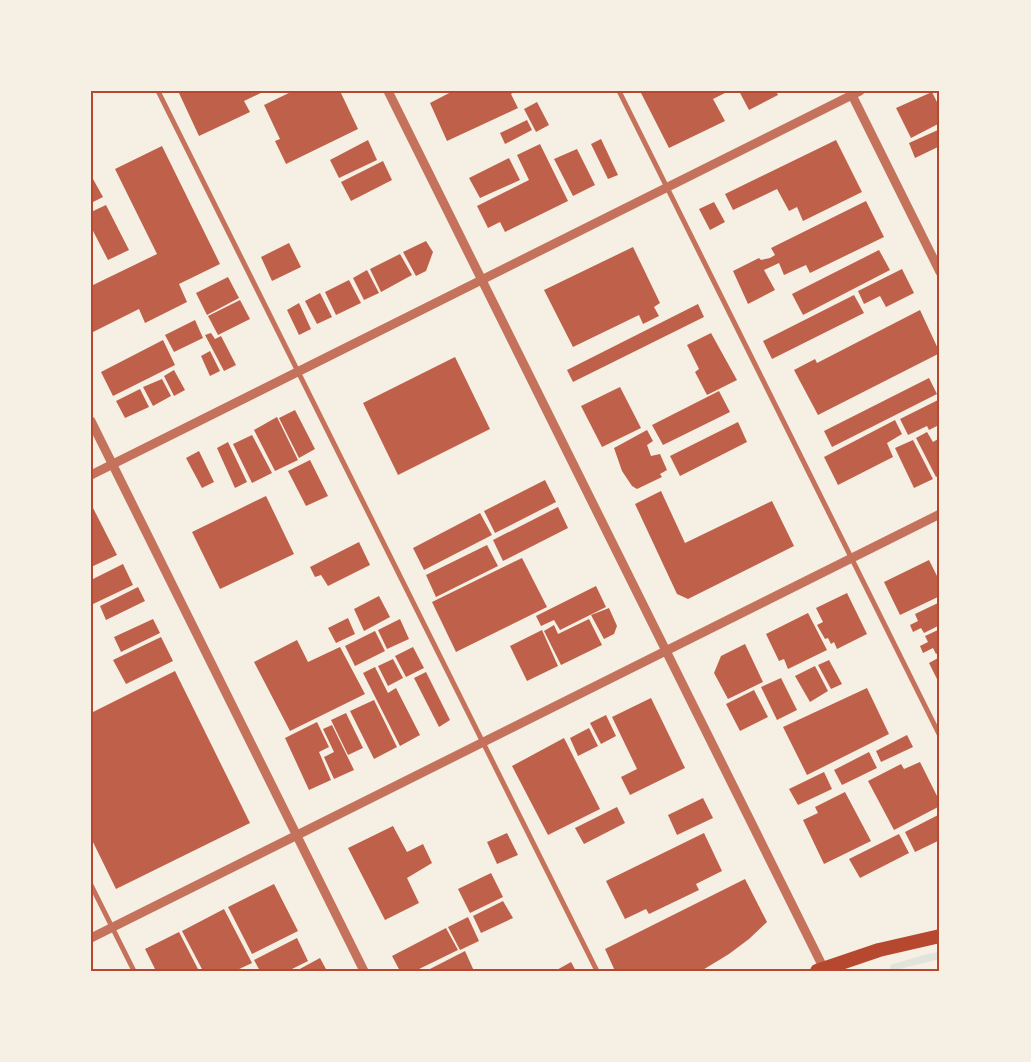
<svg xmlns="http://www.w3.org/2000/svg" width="1031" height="1062" font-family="Rubik,sans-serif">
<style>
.green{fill:#e2e4dc}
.building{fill:#bf614a}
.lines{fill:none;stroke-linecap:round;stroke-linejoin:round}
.minor{stroke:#c5725c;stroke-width:5}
.tertiary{stroke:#c5725c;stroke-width:9}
.trunk{stroke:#b5482f;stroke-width:14}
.neatline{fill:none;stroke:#b5482f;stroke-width:2}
</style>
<rect width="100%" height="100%" fill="#f6efe4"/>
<polygon class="green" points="940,952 940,959 891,971 890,965 927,954"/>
<g class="building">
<polygon points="178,91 265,91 244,101 250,112 199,136"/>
<polygon points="293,91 340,91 358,129 286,164 275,141 280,139 264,105"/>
<polygon points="453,91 516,91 511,94 518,108 447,141 430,103"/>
<polygon points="640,91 724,91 725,93 713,99 725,121 669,148"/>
<polygon points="739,91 776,91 778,95 749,110"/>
<polygon points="932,92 940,108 940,123 911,138 896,108"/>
<polygon points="537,102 549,125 536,132 524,109"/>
<polygon points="527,120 532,130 505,144 500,133"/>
<polygon points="940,129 940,146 915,158 909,143"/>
<polygon points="601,139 618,175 608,179 591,144"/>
<polygon points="368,140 377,160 339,178 330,160"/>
<polygon points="836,140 862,192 803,221 797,207 789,211 777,189 733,210 725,194"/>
<polygon points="540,144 568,201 505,232 500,222 488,228 477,206 529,180 517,155"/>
<polygon points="162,146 220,264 179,284 187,302 145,323 139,309 91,333 91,286 157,254 115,169"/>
<polygon points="577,149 595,185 573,196 554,159"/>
<polygon points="509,158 520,180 480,198 469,178"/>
<polygon points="383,161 392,180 351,201 341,182"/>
<polygon points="93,179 103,197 91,203 91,180"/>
<polygon points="866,201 884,237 810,273 806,265 784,275 779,263 764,270 775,290 748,304 733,271 759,258 761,260 770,258 775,255 771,248"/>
<polygon points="714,202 725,222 710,230 699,209"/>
<polygon points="106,205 129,250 108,260 91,227 91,212"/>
<polygon points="426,241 433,252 426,271 416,276 403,252"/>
<polygon points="289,243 301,267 272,281 261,257"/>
<polygon points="633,247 660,303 654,307 659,316 643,324 639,315 573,347 544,290"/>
<polygon points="879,250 890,270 803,315 792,294"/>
<polygon points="400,254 412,275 381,292 370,269"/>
<polygon points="902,269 914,293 886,307 880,296 864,304 858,291"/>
<polygon points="367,270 379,293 364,300 353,278"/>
<polygon points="228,277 239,298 207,315 196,293"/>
<polygon points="349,280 361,303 336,315 325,292"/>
<polygon points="320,293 332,317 317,324 305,301"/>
<polygon points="854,295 864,313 772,359 763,341"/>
<polygon points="240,300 250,319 218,335 208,316"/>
<polygon points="299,303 311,329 299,335 287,310"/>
<polygon points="698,304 704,317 573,382 567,370"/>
<polygon points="920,310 940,353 818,415 794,370 815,359 817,363"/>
<polygon points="195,320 203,338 174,352 165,335"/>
<polygon points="211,333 215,339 221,336 236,365 224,371 205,335"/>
<polygon points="711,333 737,380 707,395 695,372 699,369 687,345"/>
<polygon points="163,340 175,365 113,396 101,372"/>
<polygon points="210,351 220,371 210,376 201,356"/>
<polygon points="455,357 490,429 398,475 363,403"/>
<polygon points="174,370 185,390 174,396 164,376"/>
<polygon points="929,378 937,394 832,447 824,431"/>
<polygon points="162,379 171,396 153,406 143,387"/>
<polygon points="620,387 641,428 602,447 581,406"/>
<polygon points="140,389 149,407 125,418 116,401"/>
<polygon points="719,391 730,412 663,445 652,425"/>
<polygon points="940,399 940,430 937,426 929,430 927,426 908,435 900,419"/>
<polygon points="295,410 315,449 299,458 279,418"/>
<polygon points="277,417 298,460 275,471 254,430"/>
<polygon points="895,420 902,434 887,443 893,457 838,485 824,457"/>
<polygon points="738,422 747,442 680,476 670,456"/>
<polygon points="647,430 653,441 647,445 651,456 660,454 667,470 660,474 662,477 637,489 632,486 622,471 614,448"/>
<polygon points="927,432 933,442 938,439 940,444 940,475 936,477 916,438"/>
<polygon points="252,435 272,473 252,483 233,444"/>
<polygon points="913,440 933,479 914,488 895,448"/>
<polygon points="228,442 247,482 235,488 217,448"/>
<polygon points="199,451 214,482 202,488 186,458"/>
<polygon points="310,460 328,496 306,506 288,471"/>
<polygon points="545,480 556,502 495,533 484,511"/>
<polygon points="661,491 685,543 772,501 794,546 688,599 677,594 635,504"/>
<polygon points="266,496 294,554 220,589 192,532"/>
<polygon points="91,504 117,555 91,567"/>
<polygon points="558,507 568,528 503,561 493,540"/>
<polygon points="480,513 492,535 424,570 413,548"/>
<polygon points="359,542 370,565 328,586 321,575 315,577 310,567"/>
<polygon points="487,545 498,566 436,597 426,575"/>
<polygon points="522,558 547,607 456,652 432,602"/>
<polygon points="929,560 940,582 940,596 900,615 884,582"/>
<polygon points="123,564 133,585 91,605 91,580"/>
<polygon points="596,586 606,607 560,630 554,620 541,626 536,616"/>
<polygon points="138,587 145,601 106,620 100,606"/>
<polygon points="847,593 867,634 837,649 834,642 831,644 828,638 825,639 817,625 823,622 816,608"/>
<polygon points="379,596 390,617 364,631 354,609"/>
<polygon points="940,602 940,625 924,633 921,628 913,632 910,625 918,621 915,614"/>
<polygon points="609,608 617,626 614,634 604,639 591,615"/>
<polygon points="808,613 827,650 788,669 784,659 779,661 766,634"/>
<polygon points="348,618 355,634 336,643 328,628"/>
<polygon points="153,619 160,633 121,652 114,637"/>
<polygon points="400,619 409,639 387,649 378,630"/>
<polygon points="589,619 602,645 561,665 544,631 554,625 558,634"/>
<polygon points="940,629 940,652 936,654 933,648 923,653 920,646 928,642 925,636"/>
<polygon points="542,630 558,666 527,681 510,646"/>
<polygon points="375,631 385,651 355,666 345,646"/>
<polygon points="161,637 173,661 126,684 113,660"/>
<polygon points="297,640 308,662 340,647 365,694 290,731 254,662"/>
<polygon points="745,644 763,682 728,699 714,673 721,656"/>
<polygon points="413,647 424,668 406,677 395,656"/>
<polygon points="940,657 940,685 929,663"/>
<polygon points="393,659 403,678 388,686 378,666"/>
<polygon points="829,660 842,684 831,689 818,665"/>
<polygon points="815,666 828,691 810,702 795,676"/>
<polygon points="375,667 388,693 396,688 420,735 400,746 363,673"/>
<polygon points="175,671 250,823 116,889 91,838 91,713"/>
<polygon points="426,672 450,720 439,727 414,678"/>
<polygon points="781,678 797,710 777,720 761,687"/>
<polygon points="867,688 889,734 807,775 783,727"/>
<polygon points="754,690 768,717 740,731 726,704"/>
<polygon points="651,698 685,768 630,795 621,777 637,769 612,717"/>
<polygon points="374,700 397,747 374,759 350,711"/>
<polygon points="346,713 363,748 348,755 331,720"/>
<polygon points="606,715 616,736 601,744 590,723"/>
<polygon points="317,722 329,747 319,752 331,780 309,790 285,738"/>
<polygon points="332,725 354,770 334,779 324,757 334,752 323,729"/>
<polygon points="589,728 598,746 578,756 570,738"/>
<polygon points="907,735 913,747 881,762 876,751"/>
<polygon points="564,738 600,809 548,835 512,766"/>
<polygon points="869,752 877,768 842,785 834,770"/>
<polygon points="920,762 940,802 940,806 894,830 868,781 901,764 904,769"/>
<polygon points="824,772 832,789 798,805 789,789"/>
<polygon points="845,792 871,841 824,864 803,820 818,813 815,807"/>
<polygon points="703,798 713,818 677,835 668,815"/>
<polygon points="617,807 625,823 584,844 575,828"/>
<polygon points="940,814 940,840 915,852 905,832"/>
<polygon points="393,826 407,852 423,844 432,863 407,878 419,903 385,920 348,848"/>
<polygon points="507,833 518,855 497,864 487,842"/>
<polygon points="704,833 722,871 696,884 699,890 649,914 646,909 625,919 606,881"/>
<polygon points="899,834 909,853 860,878 849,859"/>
<polygon points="491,873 503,897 470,913 458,889"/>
<polygon points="745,879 767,922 749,939 729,954 701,971 615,971 605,949"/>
<polygon points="274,884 298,931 252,954 228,907"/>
<polygon points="503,901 513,918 481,933 473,916"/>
<polygon points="224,909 252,963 235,971 203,971 182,931"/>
<polygon points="468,917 479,941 460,950 448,927"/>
<polygon points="446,928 458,950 415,971 400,971 392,956"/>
<polygon points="179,932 199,971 156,971 145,949"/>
<polygon points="297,938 308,961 288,971 260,971 254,960"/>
<polygon points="465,951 474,971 426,971"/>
<polygon points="320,958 327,971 296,971"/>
<polygon points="571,962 576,971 555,971"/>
</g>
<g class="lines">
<g class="minor">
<polyline points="158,91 597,971"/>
<polyline points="619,91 940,736"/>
<polyline points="91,885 134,971"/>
</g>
<g class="tertiary">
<polyline points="388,91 825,971"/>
<polyline points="850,91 940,272"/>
<polyline points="91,421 364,971"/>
<polyline points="91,475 860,91"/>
<polyline points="91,938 940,514"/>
</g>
<polyline class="trunk" points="817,971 879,950 940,936"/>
</g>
<rect width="1031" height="1062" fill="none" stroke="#f6efe4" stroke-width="185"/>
<rect x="92" y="92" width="846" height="878" class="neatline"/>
</svg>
